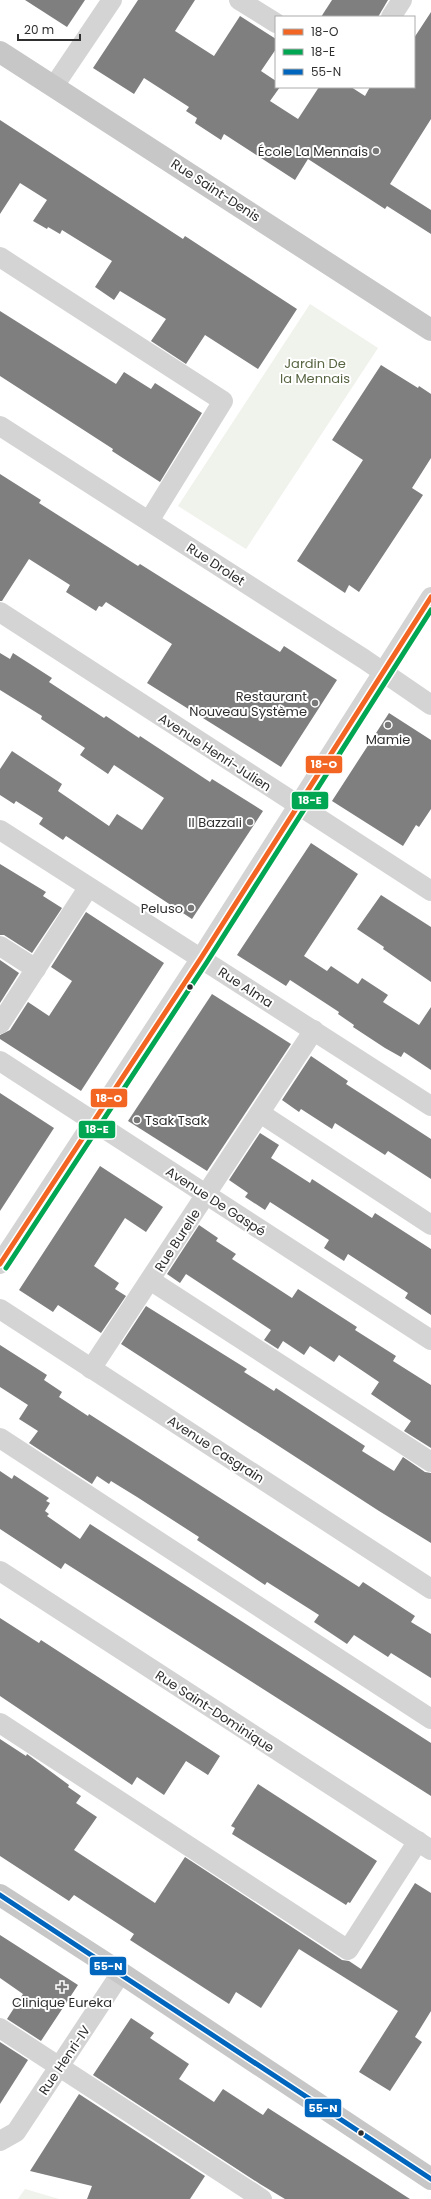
<svg xmlns="http://www.w3.org/2000/svg" width="431" height="2199" font-family="Poppins,sans-serif">
<style>
.green{fill:#f0f2ec}
.building{fill:#7f7f7f}
.lines{fill:none;stroke-linecap:round;stroke-linejoin:round}
.minor{stroke:#d4d4d4;stroke-width:20}
.major{stroke:#c7c7c7;stroke-width:22}
.bus-1-casing{stroke:#fff;stroke-width:8}
.bus-2-casing{stroke:#fff;stroke-width:8}
.bus-3-casing{stroke:#fff;stroke-width:8}
.bus-1{stroke:#f26522;stroke-width:5}
.bus-2{stroke:#00a651;stroke-width:5}
.bus-3{stroke:#0065bd;stroke-width:5}
.poi-dot{fill:#787878;stroke:#fff;stroke-width:1.5}
.bus-dot{fill:#2f2f2f;stroke:#fff;stroke-width:1.5}
.labels{text-anchor:middle;stroke-width:4;stroke-linejoin:round;paint-order:stroke}
.poi-label{font-size:13px;fill:#2f2f2f;stroke:#fff;text-anchor:end}
.street-label{font-size:13px;fill:#2f2f2f;stroke:#fff}
.park-label{font-size:13px;fill:#586542;stroke:#fff}
.line-badge{stroke:#fff;stroke-width:1.5}
.badge-label{font-size:11px;text-anchor:middle;font-weight:bold;fill:#fff}
</style>
<rect width="100%" height="100%" fill="#fff"/>
<g class="green">
<polygon points="310,304 378,348 246,549 178,506"/>
<polygon points="25,2189 59,2199 18,2199"/>
</g>
<g class="building">
<polygon points="25,0 85,0 67,27"/>
<polygon points="138,0 195,0 175,31 214,56 240,16 276,39 276,49 261,71 276,81 276,87 280,87 270,101 298,119 319,87 351,87 365,96 370,87 414,87 414,38 431,12 431,119 390,184 431,210 431,234 387,206 385,209 308,159 295,180 224,134 221,140 195,123 197,118 186,111 189,107 144,78 134,94 93,68"/>
<polygon points="332,0 388,0 378,17 321,17"/>
<polygon points="0,120 183,239 185,236 297,309 258,369 205,335 186,364 151,341 166,319 120,291 114,300 95,287 112,261 62,230 60,234 48,227 47,229 33,221 47,200 20,183 0,214"/>
<polygon points="0,311 116,384 124,372 151,389 155,383 202,413 160,482 112,451 113,449 0,376"/>
<polygon points="381,365 418,388 419,386 431,394 431,458 412,488 423,495 359,592 349,585 345,593 297,561 363,460 332,440"/>
<polygon points="0,474 41,500 39,503 138,566 140,564 280,652 284,646 337,680 281,767 147,683 172,644 106,602 102,607 99,606 96,611 66,592 70,585 29,559 2,601 0,601"/>
<polygon points="0,653 10,659 13,653 52,678 49,682 104,718 106,716 139,738 140,736 210,782 212,779 263,811 192,919 66,836 63,840 39,824 43,818 16,801 14,804 0,795 0,769 12,751 62,784 58,791 109,826 117,814 142,830 164,798 114,765 108,774 80,755 85,748 41,719 42,716 0,690"/>
<polygon points="389,713 431,740 431,809 419,827 416,825 403,846 332,801"/>
<polygon points="311,843 358,874 304,956 327,971 331,966 358,984 362,978 388,995 383,1002 419,1025 431,1007 431,1070 404,1052 401,1057 385,1048 353,1027 354,1025 338,1014 339,1012 290,980 286,986 237,955"/>
<polygon points="0,864 46,892 43,896 62,908 32,953 4,935 0,935"/>
<polygon points="381,895 431,927 431,982 383,949 384,947 357,929"/>
<polygon points="86,912 164,963 81,1091 0,1039 0,1035 10,1030 28,1002 49,1016 72,981 51,967"/>
<polygon points="0,960 19,973 0,1003"/>
<polygon points="212,994 291,1044 207,1171 128,1121"/>
<polygon points="311,1056 348,1081 346,1084 431,1139 431,1179 388,1151 385,1155 335,1123 332,1129 301,1109 299,1112 282,1100"/>
<polygon points="0,1093 54,1128 0,1211"/>
<polygon points="260,1133 279,1145 271,1158 310,1183 312,1179 372,1218 375,1213 431,1249 431,1315 405,1298 408,1293 348,1254 344,1261 324,1248 329,1240 270,1202 265,1210 245,1197 248,1193 229,1180"/>
<polygon points="100,1166 163,1207 146,1232 125,1218 94,1266 119,1283 115,1289 126,1296 101,1333 58,1305 53,1312 19,1290"/>
<polygon points="199,1225 218,1238 216,1241 236,1254 232,1259 292,1298 298,1289 357,1327 355,1330 396,1356 393,1361 431,1385 431,1448 404,1431 411,1421 371,1394 379,1382 339,1355 334,1362 310,1346 304,1355 283,1341 278,1349 264,1340 271,1330 186,1274 180,1283 167,1274"/>
<polygon points="146,1306 247,1369 244,1372 274,1391 276,1388 365,1446 362,1451 394,1471 403,1457 425,1472 431,1473 431,1543 379,1511 121,1344"/>
<polygon points="0,1345 47,1375 44,1380 62,1392 59,1397 88,1416 89,1414 359,1587 363,1582 415,1616 411,1622 431,1634 431,1678 391,1653 388,1657 354,1635 347,1644 314,1622 319,1615 267,1582 265,1585 197,1540 199,1537 137,1497 111,1481 109,1484 97,1476 92,1484 29,1443 38,1431 19,1419 28,1405 0,1387"/>
<polygon points="0,1471 12,1479 14,1475 49,1498 46,1501 50,1503 45,1511 49,1514 47,1516 80,1539 90,1524 431,1743 431,1796 65,1563 61,1569 0,1529"/>
<polygon points="0,1618 39,1643 41,1640 220,1756 208,1775 186,1761 164,1795 137,1777 132,1785 0,1696"/>
<polygon points="0,1739 26,1756 27,1754 69,1785 68,1787 81,1796 76,1803 97,1817 74,1850 155,1903 185,1857 342,1960 349,1961 361,1969 415,1883 431,1893 431,2011 415,2037 422,2042 390,2091 359,2072 398,2011 299,1949 261,2008 236,1992 229,2004 130,1940 134,1934 74,1895 69,1901 0,1856"/>
<polygon points="258,1784 377,1861 350,1903 348,1902 346,1905 232,1834 235,1828 231,1826"/>
<polygon points="0,1935 78,1985 41,2041 7,2019 23,1994 0,1978"/>
<polygon points="131,2018 154,2033 150,2038 189,2064 179,2079 214,2102 223,2089 263,2115 268,2108 410,2199 285,2199 260,2184 93,2075"/>
<polygon points="0,2042 28,2060 0,2104"/>
<polygon points="79,2094 205,2176 190,2199 87,2199 92,2186 30,2171"/>
</g>
<g class="lines">
<g class="minor">
<polyline points="239,0 276,23"/>
<polyline points="391,17 402,0"/>
<polyline points="54,86 112,0"/>
<polyline points="0,257 223,401 149,521"/>
<polyline points="0,426 364,659 431,705"/>
<polyline points="0,612 431,891"/>
<polyline points="0,830 431,1106"/>
<polyline points="0,946 36,969"/>
<polyline points="0,1024 88,888"/>
<polyline points="0,1061 431,1340"/>
<polyline points="260,1113 431,1225"/>
<polyline points="0,1264 201,958 431,597"/>
<polyline points="150,1280 431,1462"/>
<polyline points="0,1309 431,1589"/>
<polyline points="91,1369 314,1030"/>
<polyline points="0,1438 431,1719"/>
<polyline points="0,1571 431,1850"/>
<polyline points="0,1723 348,1950 418,1841"/>
<polyline points="0,2028 262,2199"/>
<polyline points="0,2141 16,2132 121,1973"/>
</g>
<g class="major">
<polyline points="0,52 431,330"/>
<polyline points="0,1895 121,1973 431,2179"/>
</g>
<defs>
<polyline id="bus-1" points="0,1264 201,958 431,597"/>
<polyline id="bus-2" points="6,1268 207,962 431,610"/>
<polyline id="bus-3" points="0,1895 431,2179"/>
</defs>
<use href="#bus-1" class="bus-1-casing"/>
<use href="#bus-2" class="bus-2-casing"/>
<use href="#bus-3" class="bus-3-casing"/>
<use href="#bus-1" class="bus-1"/>
<use href="#bus-2" class="bus-2"/>
<use href="#bus-3" class="bus-3"/>
</g>
<g class="poi-dot">
<circle cx="376" cy="151" r="4"/>
<circle cx="315" cy="703" r="4"/>
<circle cx="388" cy="725" r="4"/>
<circle cx="250" cy="822" r="4"/>
<circle cx="191" cy="908" r="4"/>
<circle cx="137" cy="1120" r="4"/>
<path d="M60 1981h4v4h4v4h-4v4h-4v-4h-4v-4h4z"/>
</g>
<g class="bus-dot">
<circle cx="190" cy="987" r="3.5"/>
<circle cx="361" cy="2133" r="3.5"/>
</g>
<g class="labels">
<g class="poi-label">
<text x="368" y="156">École La Mennais</text>
<text x="307" y="701">Restaurant<tspan x="307" dy="15">Nouveau Système</tspan></text>
<text x="388" y="744" text-anchor="middle">Mamie</text>
<text x="242" y="827">Il Bazzali</text>
<text x="183" y="913">Peluso</text>
<text x="145" y="1125" text-anchor="start">Tsak Tsak</text>
<text x="62" y="2007" text-anchor="middle">Clinique Eureka</text>
</g>
<g class="street-label">
<text transform="translate(216 190) rotate(33)" y="5">Rue Saint-Denis</text>
<text transform="translate(216 564) rotate(33)" y="5">Rue Drolet</text>
<text transform="translate(215 752) rotate(33)" y="5">Avenue Henri-Julien</text>
<text transform="translate(246 987) rotate(33)" y="5">Rue Alma</text>
<text transform="translate(216 1201) rotate(33)" y="5">Avenue De Gaspé</text>
<text transform="translate(177 1240) rotate(-57)" y="5">Rue Burelle</text>
<text transform="translate(216 1449) rotate(33)" y="5">Avenue Casgrain</text>
<text transform="translate(215 1711) rotate(33)" y="5">Rue Saint-Dominique</text>
<text transform="translate(64 2060) rotate(-56)" y="5">Rue Henri-IV</text>
</g>
<g class="park-label">
<text x="315" y="368">Jardin De<tspan x="315" dy="15">la Mennais</tspan></text>
</g>
</g>
<g class="line-badge">
<rect x="305" y="755" width="38" height="19" rx="4" fill="#f26522"/>
<rect x="291" y="791" width="38" height="19" rx="4" fill="#00a651"/>
<rect x="90" y="1088" width="38" height="20" rx="4" fill="#f26522"/>
<rect x="78" y="1120" width="38" height="19" rx="4" fill="#00a651"/>
<rect x="89" y="1956" width="38" height="20" rx="4" fill="#0065bd"/>
<rect x="304" y="2098" width="38" height="20" rx="4" fill="#0065bd"/>
</g>
<g class="badge-label">
<text x="324" y="768">18-O</text>
<text x="310" y="804">18-E</text>
<text x="109" y="1102">18-O</text>
<text x="97" y="1133">18-E</text>
<text x="108" y="1970">55-N</text>
<text x="323" y="2112">55-N</text>
</g>
<rect x="275" y="16" width="140" height="72" fill="#ffffff" stroke="#acacac"/>
<rect x="283" y="29" width="20" height="6" fill="#f26522" stroke="#acacac"/>
<text x="311" y="36" font-size="12" fill="#2f2f2f">18-O</text>
<rect x="283" y="49" width="20" height="6" fill="#00a651" stroke="#acacac"/>
<text x="311" y="56" font-size="12" fill="#2f2f2f">18-E</text>
<rect x="283" y="69" width="20" height="6" fill="#0065bd" stroke="#acacac"/>
<text x="311" y="76" font-size="12" fill="#2f2f2f">55-N</text>
<path d="M18 34v6h62v-6" fill="none" stroke="#2f2f2f" stroke-width="2"/>
<text x="24" y="34" font-size="12" fill="#2f2f2f" stroke="#ffffff" stroke-width="3" paint-order="stroke">20 m</text>
</svg>
